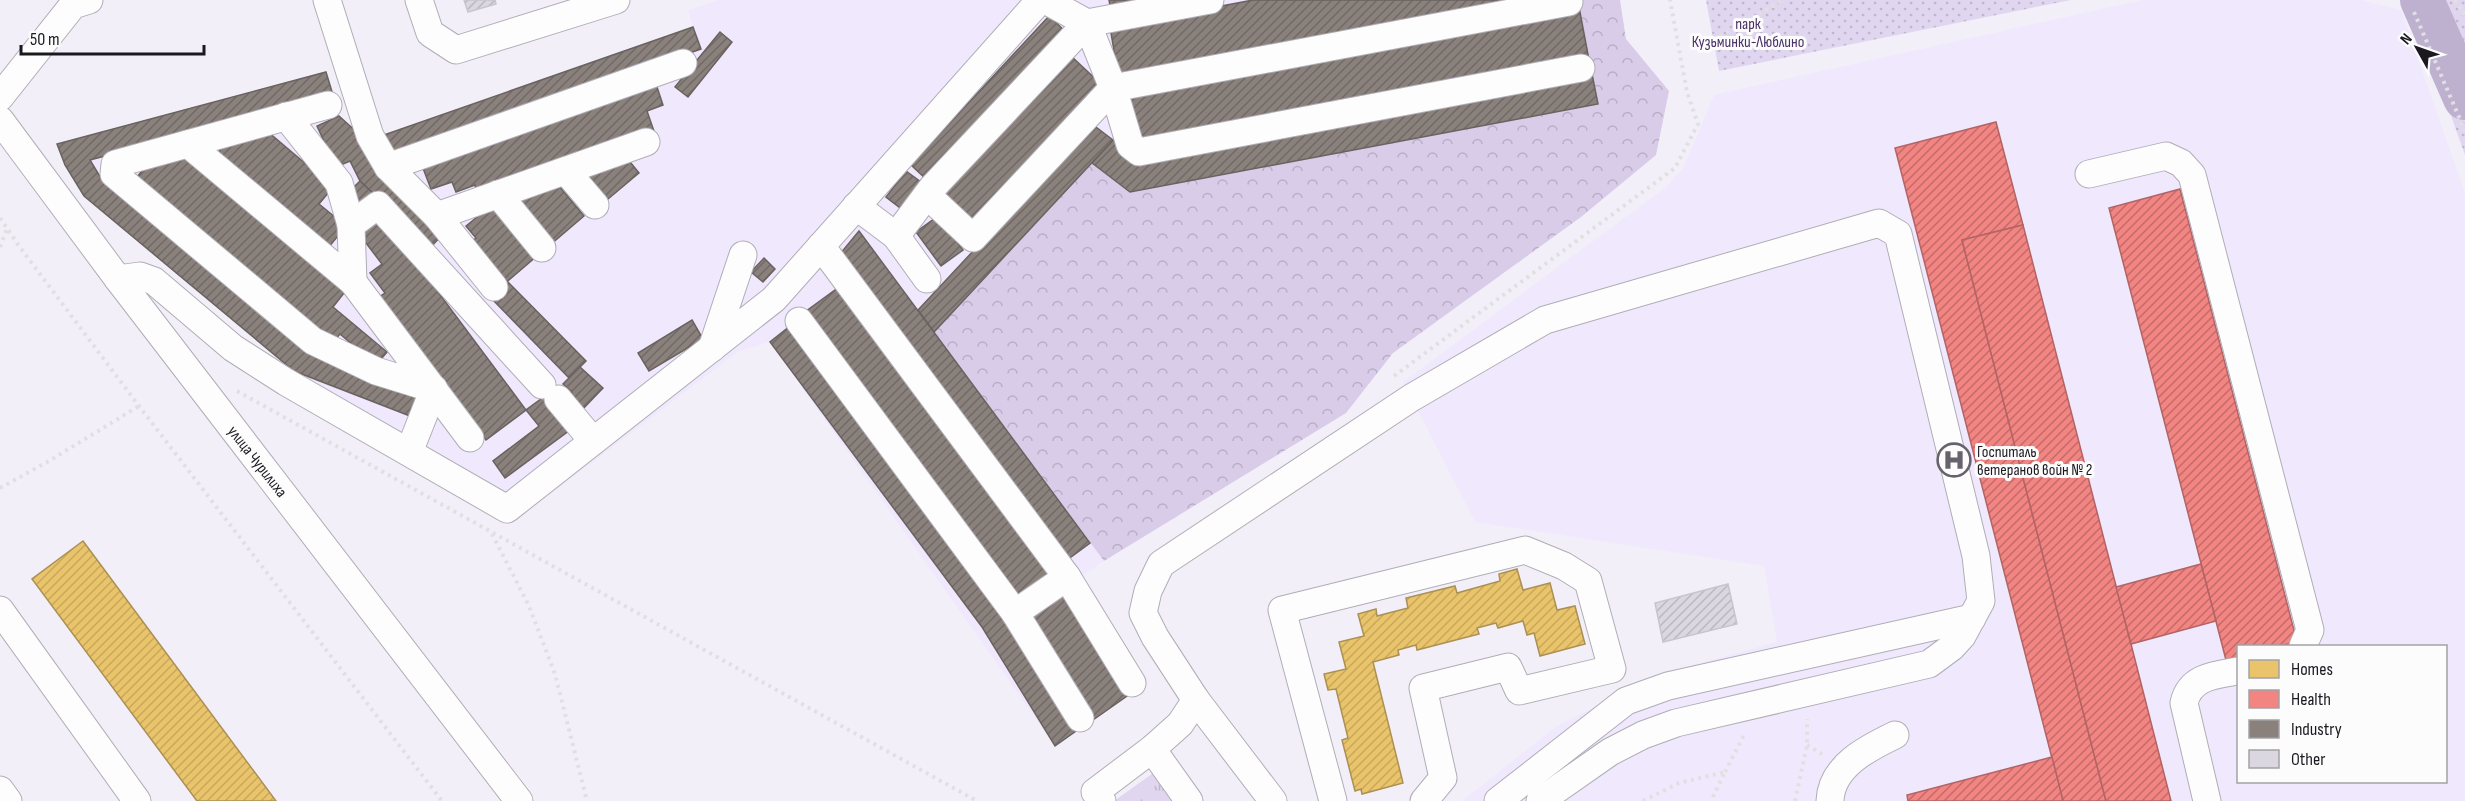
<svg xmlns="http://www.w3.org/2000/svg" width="2465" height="801" font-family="'Sofia Sans Condensed',sans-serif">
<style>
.built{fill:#f0e8fc;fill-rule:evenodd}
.grass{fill:url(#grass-tufts)}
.forest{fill:url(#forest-crowns)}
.park{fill:url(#park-dots)}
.homes{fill:url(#homes-hatch);stroke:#ab9054;stroke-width:1.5}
.health{fill:url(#health-hatch);stroke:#b26465;stroke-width:1.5}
.industry{fill:url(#industry-hatch);stroke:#696260;stroke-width:1.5}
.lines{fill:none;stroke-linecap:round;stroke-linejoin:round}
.river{stroke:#beb1d0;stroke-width:44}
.building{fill:url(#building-hatch);stroke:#c9c5ce;stroke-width:1.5}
.minor-casing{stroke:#b0adb6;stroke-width:29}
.path{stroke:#e0e0e2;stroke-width:4;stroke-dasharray:3 4.5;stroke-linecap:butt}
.minor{stroke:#fdfdfe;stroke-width:27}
.labels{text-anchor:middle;stroke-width:6;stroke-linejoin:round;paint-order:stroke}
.park-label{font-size:16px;fill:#4a3166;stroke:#fcfcfc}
.poi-label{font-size:16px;fill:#1b1820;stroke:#fcfcfc;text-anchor:start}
.street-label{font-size:16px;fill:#1b1820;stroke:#fcfcfc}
</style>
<defs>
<pattern id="grass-tufts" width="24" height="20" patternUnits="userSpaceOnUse" patternTransform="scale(1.5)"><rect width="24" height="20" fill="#e1d6f0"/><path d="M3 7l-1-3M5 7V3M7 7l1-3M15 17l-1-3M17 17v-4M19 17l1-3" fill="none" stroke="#c0b7ce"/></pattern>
<pattern id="forest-crowns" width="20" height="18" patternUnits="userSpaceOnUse" patternTransform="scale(1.5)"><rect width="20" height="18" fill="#d8cce8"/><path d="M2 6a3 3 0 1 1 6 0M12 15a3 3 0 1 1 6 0" fill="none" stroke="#b9aec7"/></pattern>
<pattern id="park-dots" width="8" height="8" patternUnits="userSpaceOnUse" patternTransform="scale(1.5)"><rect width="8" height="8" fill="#e1d6f0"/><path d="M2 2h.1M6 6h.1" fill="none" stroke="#c0b7ce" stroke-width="1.8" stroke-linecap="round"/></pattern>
<pattern id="homes-hatch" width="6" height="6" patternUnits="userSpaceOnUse" patternTransform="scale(1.5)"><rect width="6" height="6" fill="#e9c46a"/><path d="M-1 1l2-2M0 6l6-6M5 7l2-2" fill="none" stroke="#c7a85c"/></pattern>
<pattern id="health-hatch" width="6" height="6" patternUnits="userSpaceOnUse" patternTransform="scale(1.5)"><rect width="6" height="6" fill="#f28482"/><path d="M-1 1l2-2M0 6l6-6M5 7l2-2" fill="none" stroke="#c36b6a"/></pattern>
<pattern id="industry-hatch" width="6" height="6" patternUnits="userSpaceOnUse" patternTransform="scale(1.5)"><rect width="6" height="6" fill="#8a817c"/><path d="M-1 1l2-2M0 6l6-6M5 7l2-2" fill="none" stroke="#706965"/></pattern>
<pattern id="building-hatch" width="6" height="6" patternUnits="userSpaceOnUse" patternTransform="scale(1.5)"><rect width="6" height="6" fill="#dbd7e0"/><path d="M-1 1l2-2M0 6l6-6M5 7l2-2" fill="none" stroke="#bbb8c0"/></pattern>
</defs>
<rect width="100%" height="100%" fill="#f3eff9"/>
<g class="built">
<polygon points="718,0 1578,0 1598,104 1130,192 934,332 1104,561 1076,580 1149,681 1055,746 770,342 739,351 532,508 294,371 84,196 65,165 57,144 326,72 339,116 360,135 379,137 693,27 688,10"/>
<path d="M2142 0H2360L2401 10 2465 193V801H1462L1557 726 1620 694 1675 670 1777 642 1764 566 1475 522 1403 382 1666 187 1683 168 1714 95ZM2238 646H2446V782H2238Z"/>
</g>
<polygon class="grass" points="1156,771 1177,801 1114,801"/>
<polygon class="forest" points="1578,0 1620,0 1626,39 1669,91 1656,155 1581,217 1393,353 1346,413 1104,561 934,332 1092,163 1130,192 1597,104"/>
<g class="park">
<polygon points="1706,0 2071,0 1719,71"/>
<polygon points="2409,0 2465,0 2465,155 2414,12"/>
</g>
<g class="homes">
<polygon points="83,541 276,801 197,801 32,579"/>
<polygon points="1517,569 1523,590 1550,583 1557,610 1575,606 1585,644 1540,656 1534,633 1527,635 1523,621 1498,628 1496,623 1477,628 1479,634 1417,650 1416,645 1398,650 1399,655 1373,662 1403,783 1362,794 1361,789 1355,791 1342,740 1348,738 1336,689 1328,690 1324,674 1346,669 1339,642 1364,636 1358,614 1376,609 1377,616 1408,608 1406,598 1455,586 1457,593 1500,581 1499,574"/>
</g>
<g class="health">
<polygon points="1996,122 2023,225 1962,240 2106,801 2063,801 1895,148"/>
<polygon points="2180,189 2297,642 2279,646 2238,646 2238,657 2226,660 2109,208"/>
<polygon points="2023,225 2131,644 2171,801 2106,801 1962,240"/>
<polygon points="2201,564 2216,621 2131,644 2116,587"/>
<polygon points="2052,757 2063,801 1908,801 1907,795"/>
</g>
<g class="industry">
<polygon points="1109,0 1169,0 1111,11"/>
<polygon points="1253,0 1543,0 1119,80 1110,27"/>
<polygon points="1579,7 1589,60 1136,145 1126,92"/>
<polygon points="1049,16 1067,33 928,181 911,165"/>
<polygon points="693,27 701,49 392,158 384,135"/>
<polygon points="720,32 732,42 688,97 675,87"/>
<polygon points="1070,55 1103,86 972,227 939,195"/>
<polygon points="326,72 333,95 90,160 102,180 306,351 419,394 410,416 294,371 84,196 65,165 57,144"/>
<polygon points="1592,74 1598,104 1130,192 1092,163 1113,140 1138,159"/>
<polygon points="655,81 663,105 647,111 655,134 478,196 475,185 456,192 452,182 431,189 421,163"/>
<polygon points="339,116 360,135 443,234 429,249 360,181 350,161 336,167 317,126"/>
<polygon points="1092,124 1113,140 934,332 918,310"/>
<polygon points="267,131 333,187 319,204 346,226 328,248 217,154 227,142"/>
<polygon points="185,153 347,289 333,307 387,352 376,365 340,334 333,342 136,178 149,163"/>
<polygon points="626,157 639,173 608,199 588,175"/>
<polygon points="906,171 925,185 904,211 886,197"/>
<polygon points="360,181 377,197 364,209 348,193"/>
<polygon points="555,181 584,216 550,245 514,202 531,187 538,195"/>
<polygon points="493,204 537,256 503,285 468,244 476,238 466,226"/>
<polygon points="379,213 526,410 486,440 379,297 385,293 370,273 382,264 356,230"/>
<polygon points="938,216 963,250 941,266 916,232"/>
<polygon points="859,231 1090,543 1067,560 840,254"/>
<polygon points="764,258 775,269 763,282 751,272"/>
<polygon points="507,281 586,361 569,378 491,298"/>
<polygon points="839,287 1053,575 1019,600 805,312"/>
<polygon points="692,320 703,339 649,371 638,353"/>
<polygon points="790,326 1003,613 1076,731 1055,746 982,627 770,342"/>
<polygon points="580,367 603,388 581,411 567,398 572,392 563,384"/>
<polygon points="545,396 570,430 505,478 493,461 539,426 526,410"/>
<polygon points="1064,593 1127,696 1093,720 1028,615"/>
</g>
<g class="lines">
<polyline class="river" points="2422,0 2465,98"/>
</g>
<g class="building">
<polygon points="464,0 495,0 496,4 468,12"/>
<polygon points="1728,584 1737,624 1663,642 1655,603"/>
</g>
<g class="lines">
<defs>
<g id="minor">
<polyline points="327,0 370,136 388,167 437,216 494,287"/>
<polyline points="419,0 430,33 456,50 616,0"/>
<polyline points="1045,0 1087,23 1113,88 1130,145 1139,152 1581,68"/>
<polyline points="0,97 73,5 89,0"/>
<polyline points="328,105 115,164 114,174 313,341 376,371 434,389 409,452"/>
<polyline points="286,116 339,183 351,225 353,282"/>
<polyline points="0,120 118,279 519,801"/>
<polyline points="188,144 353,282 470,438"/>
<polyline points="388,167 683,63"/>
<polyline points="566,171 595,205"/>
<polyline points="2089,174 2166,156 2181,163 2192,175 2310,630 2303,646"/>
<polyline points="498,194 542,248"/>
<polyline points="927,195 973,238 1113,88 1569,2"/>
<polyline points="856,206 896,236 927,279"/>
<polyline points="437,216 646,142"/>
<polyline points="351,225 378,205 542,385"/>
<polyline points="896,236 932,188 1087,23 1210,0"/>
<polyline points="821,246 1067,577 1132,683"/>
<polyline points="118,279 140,276 154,281 233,348 286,382 507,509 774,299 1040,0"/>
<polyline points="799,321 1015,613 1080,718"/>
<polyline points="712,348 743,255"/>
<polyline points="558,399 593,441"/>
<polyline points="0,610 137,801"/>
<polyline points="1015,613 1067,577"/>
<polyline points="1152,749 1189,801"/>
<polyline points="0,790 8,801"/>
<polyline points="1102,801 1095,792 1152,749 1180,724 1196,700"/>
<polyline points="1273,801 1196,700 1155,637 1143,613 1148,591 1161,564 1411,398 1545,320 1879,223 1898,234 1976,556 1981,601 1962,636 1952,647 1929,664 1676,723 1643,735 1610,752 1540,801"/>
<polyline points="1333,801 1282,610 1525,550 1564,566 1588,581 1612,669 1519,691 1508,667 1423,688 1443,778 1424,801"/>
<polyline points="1498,801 1626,701 1668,686 1972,618"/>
<path d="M1830 801C1831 766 1868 748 1895 735"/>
<path d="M2207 801 2184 703C2190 676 2216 675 2238 671"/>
</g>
</defs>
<use href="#minor" class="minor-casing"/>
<g class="path">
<polyline points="2455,0 2465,16"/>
<polyline points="2414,12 2465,131"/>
<polyline points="1713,40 1783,0"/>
<polyline points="0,218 19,246 139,406 442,801"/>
<polyline points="0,247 7,229"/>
<polyline points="1394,376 1675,168 1698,124 1687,92 1670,0"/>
<polyline points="237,391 977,801"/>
<polyline points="0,488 49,461 139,406"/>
<polyline points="492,534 529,606 555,674 587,801"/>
<polyline points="1807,745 1822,754"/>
<polyline points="1725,772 1745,733"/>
<polyline points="1643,801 1679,783 1725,772 1711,801"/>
<polyline points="1795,801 1807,745 1807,719"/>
</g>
<use href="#minor" class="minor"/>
</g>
<defs>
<symbol id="hospital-ring" viewBox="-11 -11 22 22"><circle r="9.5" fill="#fcfcfc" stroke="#67636c" stroke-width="1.5"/><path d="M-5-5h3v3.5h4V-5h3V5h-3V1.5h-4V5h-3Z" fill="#67636c"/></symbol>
</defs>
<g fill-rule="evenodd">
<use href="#hospital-ring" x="1935" y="441" width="38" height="38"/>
</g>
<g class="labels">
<g class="park-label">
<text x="1748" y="29">парк<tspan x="1748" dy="18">Кузьминки-Люблино</tspan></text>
</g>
<g class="poi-label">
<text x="1977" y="457">Госпиталь<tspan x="1977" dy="18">ветеранов войн № 2</tspan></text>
</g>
<g class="street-label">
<text transform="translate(258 461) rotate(52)" y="6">улица Чурилиха</text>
</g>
</g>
<rect x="2237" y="645" width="210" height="138" fill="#fcfcfc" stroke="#a2a1a4" stroke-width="1.5"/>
<rect x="2249" y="660" width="30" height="18" fill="#e9c46a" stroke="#a2a1a4" stroke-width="1.5"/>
<text x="2291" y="675" font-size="18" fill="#1b1820">Homes</text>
<rect x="2249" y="690" width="30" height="18" fill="#f28482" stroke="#a2a1a4" stroke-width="1.5"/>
<text x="2291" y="705" font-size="18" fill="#1b1820">Health</text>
<rect x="2249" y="720" width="30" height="18" fill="#8a817c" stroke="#a2a1a4" stroke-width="1.5"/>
<text x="2291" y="735" font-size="18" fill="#1b1820">Industry</text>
<rect x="2249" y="750" width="30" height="18" fill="#dbd7e0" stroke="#a2a1a4" stroke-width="1.5"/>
<text x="2291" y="765" font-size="18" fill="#1b1820">Other</text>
<g transform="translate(2417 48) rotate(310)" stroke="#fcfcfc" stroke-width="4.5" paint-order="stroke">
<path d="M0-4.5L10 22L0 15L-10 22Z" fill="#1b1820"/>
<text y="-9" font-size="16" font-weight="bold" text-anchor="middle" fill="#1b1820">N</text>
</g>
<path d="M21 45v9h183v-9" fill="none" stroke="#1b1820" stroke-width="3"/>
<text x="30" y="45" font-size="18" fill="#1b1820" stroke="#fcfcfc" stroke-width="4.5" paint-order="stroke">50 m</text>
</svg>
